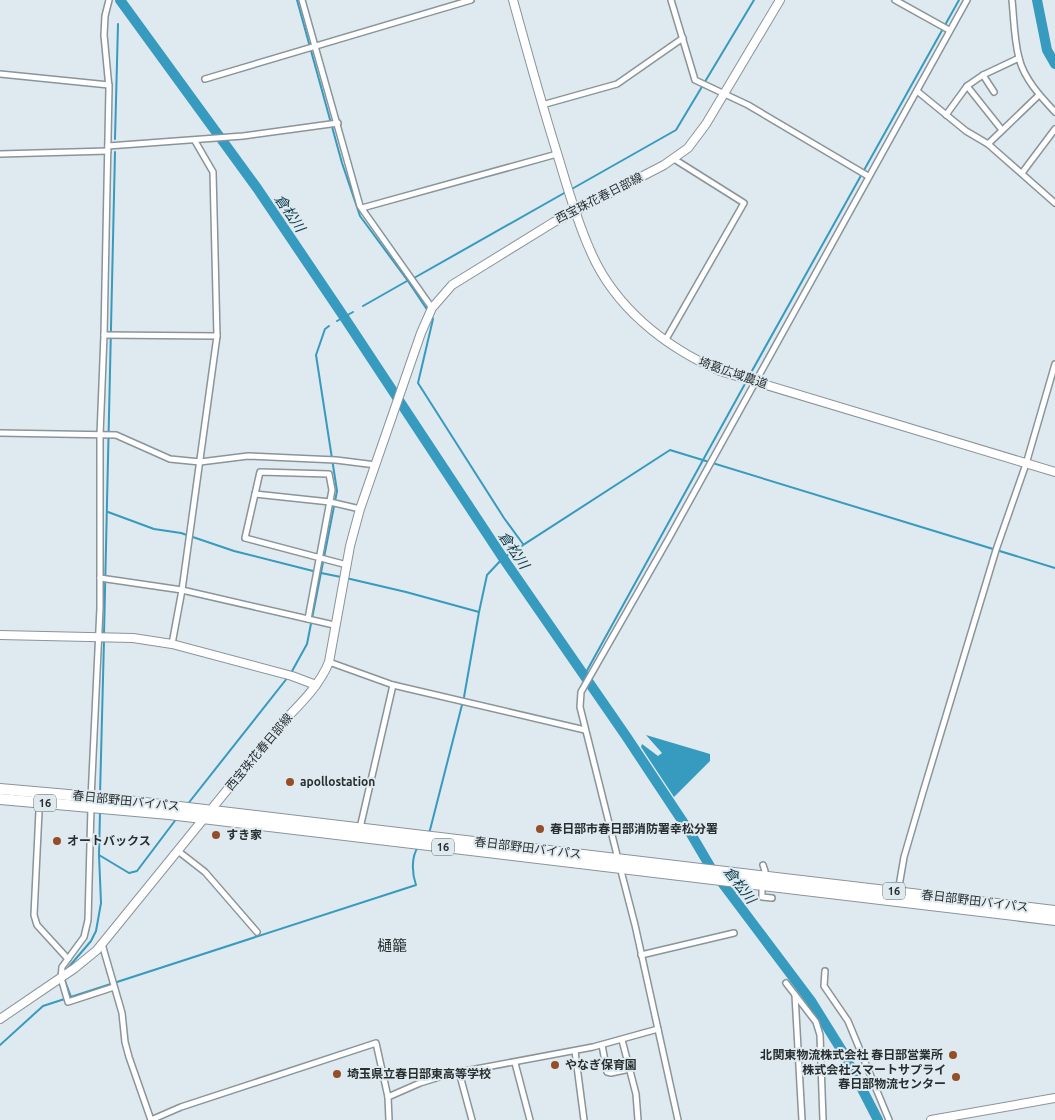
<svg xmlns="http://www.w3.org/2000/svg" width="1055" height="1120" font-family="Ubuntu,'Noto Sans JP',sans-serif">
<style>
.water{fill:#379abf}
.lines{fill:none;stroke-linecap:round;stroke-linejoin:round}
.stream{stroke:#379abf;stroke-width:2}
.river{stroke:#379abf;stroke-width:10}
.street-casing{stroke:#8a9499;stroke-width:8}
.secondary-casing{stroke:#8a9499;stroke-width:10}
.highway-casing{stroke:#8a9499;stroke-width:12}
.street{stroke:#fff;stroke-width:5}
.secondary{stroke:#fff;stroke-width:8}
.highway{stroke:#fff;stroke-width:10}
.poi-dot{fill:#954e28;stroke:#deeaef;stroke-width:2}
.labels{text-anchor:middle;stroke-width:4;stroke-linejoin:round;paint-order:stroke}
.shield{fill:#deeaef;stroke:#5f6669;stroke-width:1}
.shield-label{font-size:11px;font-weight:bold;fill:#292e30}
.street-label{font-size:12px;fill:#292e30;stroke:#deeaef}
.poi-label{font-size:12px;font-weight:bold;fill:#292e30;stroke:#deeaef;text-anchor:start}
.water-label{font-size:14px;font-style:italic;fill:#0c3848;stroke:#deeaef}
.quarter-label{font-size:15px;fill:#292e30;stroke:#deeaef}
</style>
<rect width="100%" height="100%" fill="#deeaef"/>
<polygon class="water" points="646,735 710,754 710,761 674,797 641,747 642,744 658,756 662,753"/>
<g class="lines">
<g class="stream">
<polyline points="297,0 342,163 360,216 408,281 428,311"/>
<polyline points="115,139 118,24"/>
<polyline points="570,190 676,130 754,0"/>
<polyline points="414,278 566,192"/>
<polyline points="363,306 407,281"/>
<polyline points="431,315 433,319 418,383 504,518 523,544"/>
<polyline points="337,321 353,312"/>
<polyline points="748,378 959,0"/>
<polyline points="108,512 154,529 181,533 234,551 317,572"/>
<polyline points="321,573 341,577"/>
<polyline points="346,578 406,592 479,612"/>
<polyline points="104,635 115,152"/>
<polyline points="291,673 307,644 337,491 316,355 325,329 329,326"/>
<polyline points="584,676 746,382"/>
<polyline points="100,795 104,640"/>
<polyline points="187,805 288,677"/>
<polyline points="428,833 430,830 464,697 479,612 487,575 503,558 670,450 1055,568"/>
<polyline points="99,855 129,873 137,871 177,818"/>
<polyline points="67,969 91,941 96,931 101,903 99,855 100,812"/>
<polyline points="66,976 65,981 71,997"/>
<path d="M0 1045 43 1006 416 885C412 874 411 857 418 847"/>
</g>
<g class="river">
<polyline points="120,0 257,188 344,317 503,558 626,736 691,834 711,868 811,1001 844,1054 878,1120"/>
<polyline points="1037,0 1047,50 1055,64"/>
</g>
<defs>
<g id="street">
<polyline points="302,0 360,206 432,308"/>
<polyline points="671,0 695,80 748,105 868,176"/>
<polyline points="895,0 949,30"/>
<path d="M1012 0C1014 19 1014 39 1019 58 1024 79 1041 97 1055 112"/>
<polyline points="0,74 109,85"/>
<polyline points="983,75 994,92"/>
<polyline points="205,79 471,0"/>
<polyline points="967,86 1002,130"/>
<polyline points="917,91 966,131 988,144 1055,203"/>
<polyline points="542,105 617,84 683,38"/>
<polyline points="946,115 967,86 983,75 1019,58"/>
<polyline points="988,144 1039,95"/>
<polyline points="108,146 243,136 338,123"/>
<polyline points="0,154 108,151"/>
<polyline points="1022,173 1055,129"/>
<polyline points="362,208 557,154"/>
<polyline points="104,335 217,336"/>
<polyline points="665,341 744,203 674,159"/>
<polyline points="0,433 116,435 170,459 200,462 248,456 336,460 376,465"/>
<polyline points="255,494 330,502 360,509"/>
<polyline points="100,578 182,590 334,625"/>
<polyline points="308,619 332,490 329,474 260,472 245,538 347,565"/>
<polyline points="172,644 182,590 217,336 213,172 195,141"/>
<polyline points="329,662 393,685 585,730"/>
<polyline points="91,799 100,608 100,435 104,335 109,88 104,35 105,16 109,0"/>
<polyline points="91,807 88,920 84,937 62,967 61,978 68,1002 114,987"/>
<polyline points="39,811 34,915 37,925 68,959"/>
<polyline points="360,828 393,685"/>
<polyline points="178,851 205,872 257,932"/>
<polyline points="618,859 580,707 581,692 669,538 967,0"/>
<polyline points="763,865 765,871"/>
<polyline points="620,867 635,925 678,1120"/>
<polyline points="762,891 762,897 772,898"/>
<polyline points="898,892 904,857 923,792 996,550 1026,464 1055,364"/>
<polyline points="102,944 122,1013 125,1042 129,1057 151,1120"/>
<polyline points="641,955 734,933"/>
<polyline points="825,971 824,986 848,1021 889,1120"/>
<polyline points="786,983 816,1022 820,1035 823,1120"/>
<polyline points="795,995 802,1120"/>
<polyline points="622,1040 636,1094 638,1120"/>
<polyline points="602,1045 607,1072 611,1073 630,1069"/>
<polyline points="575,1051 584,1120"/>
<polyline points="515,1063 530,1120"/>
<polyline points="459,1072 472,1120"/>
<polyline points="388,1097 420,1083 449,1074 593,1047 658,1029"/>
<polyline points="151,1120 181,1107 376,1043 388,1097 389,1120"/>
</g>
<g id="secondary">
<path d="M513 0C527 51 541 102 557 153 567 186 576 219 590 250 614 307 665 347 720 371L1055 472"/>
<polyline points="0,635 133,638 172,644 292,676 316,685"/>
<path d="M0 1019 75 968 97 950 279 726C298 706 319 687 329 662L350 546 360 509 421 333 432 308 452 285 554 222 664 165 688 148 706 124 780 0"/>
<polyline points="931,1120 1055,1098"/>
</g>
<g id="highway">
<polyline points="0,789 91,797 171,806 1055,911"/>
<polyline points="0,799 169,814 1055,920"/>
</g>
</defs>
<use href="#street" class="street-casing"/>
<use href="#secondary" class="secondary-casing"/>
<use href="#highway" class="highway-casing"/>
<use href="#street" class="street"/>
<use href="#secondary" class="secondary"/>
<use href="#highway" class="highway"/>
</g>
<g class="poi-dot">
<circle cx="290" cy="782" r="5"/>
<circle cx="540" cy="829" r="5"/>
<circle cx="216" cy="835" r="5"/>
<circle cx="57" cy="841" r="5"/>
<circle cx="953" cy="1055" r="5"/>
<circle cx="555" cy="1065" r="5"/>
<circle cx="337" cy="1074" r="5"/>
<circle cx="956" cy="1077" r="5"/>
</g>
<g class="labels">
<g class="shield">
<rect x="34" y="794.5" width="22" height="17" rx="4"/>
<rect x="432" y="838.5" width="22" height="17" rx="4"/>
<rect x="883" y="882.5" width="22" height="17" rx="4"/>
</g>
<g class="shield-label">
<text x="45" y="807">16</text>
<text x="443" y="851">16</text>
<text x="894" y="895">16</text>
</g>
<g class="street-label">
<text transform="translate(599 198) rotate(-27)" y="4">西宝珠花春日部線</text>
<text transform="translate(733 373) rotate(19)" y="4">埼葛広域農道</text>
<text transform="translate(259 752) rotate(-50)" y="4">西宝珠花春日部線</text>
<text transform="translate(126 801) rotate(6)" y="4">春日部野田バイパス</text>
<text transform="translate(528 848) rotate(7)" y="4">春日部野田バイパス</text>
<text transform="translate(975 901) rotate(7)" y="4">春日部野田バイパス</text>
</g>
<g class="poi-label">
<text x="300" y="786">apollostation</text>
<text x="550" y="833">春日部市春日部消防署幸松分署</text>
<text x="226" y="839">すき家</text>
<text x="67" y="845">オートバックス</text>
<text x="943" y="1059" text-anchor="end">北関東物流株式会社 春日部営業所</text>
<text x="565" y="1069">やなぎ保育園</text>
<text x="946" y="1074" text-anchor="end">株式会社スマートサプライ<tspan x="946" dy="14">春日部物流センター</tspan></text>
<text x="347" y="1078">埼玉県立春日部東高等学校</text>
</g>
<g class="water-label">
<text transform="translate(290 213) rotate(56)" y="5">倉松川</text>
<text transform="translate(514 550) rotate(56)" y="5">倉松川</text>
<text transform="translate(740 885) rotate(53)" y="5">倉松川</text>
</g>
<g class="quarter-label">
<text x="392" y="951">樋籠</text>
</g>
</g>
</svg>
